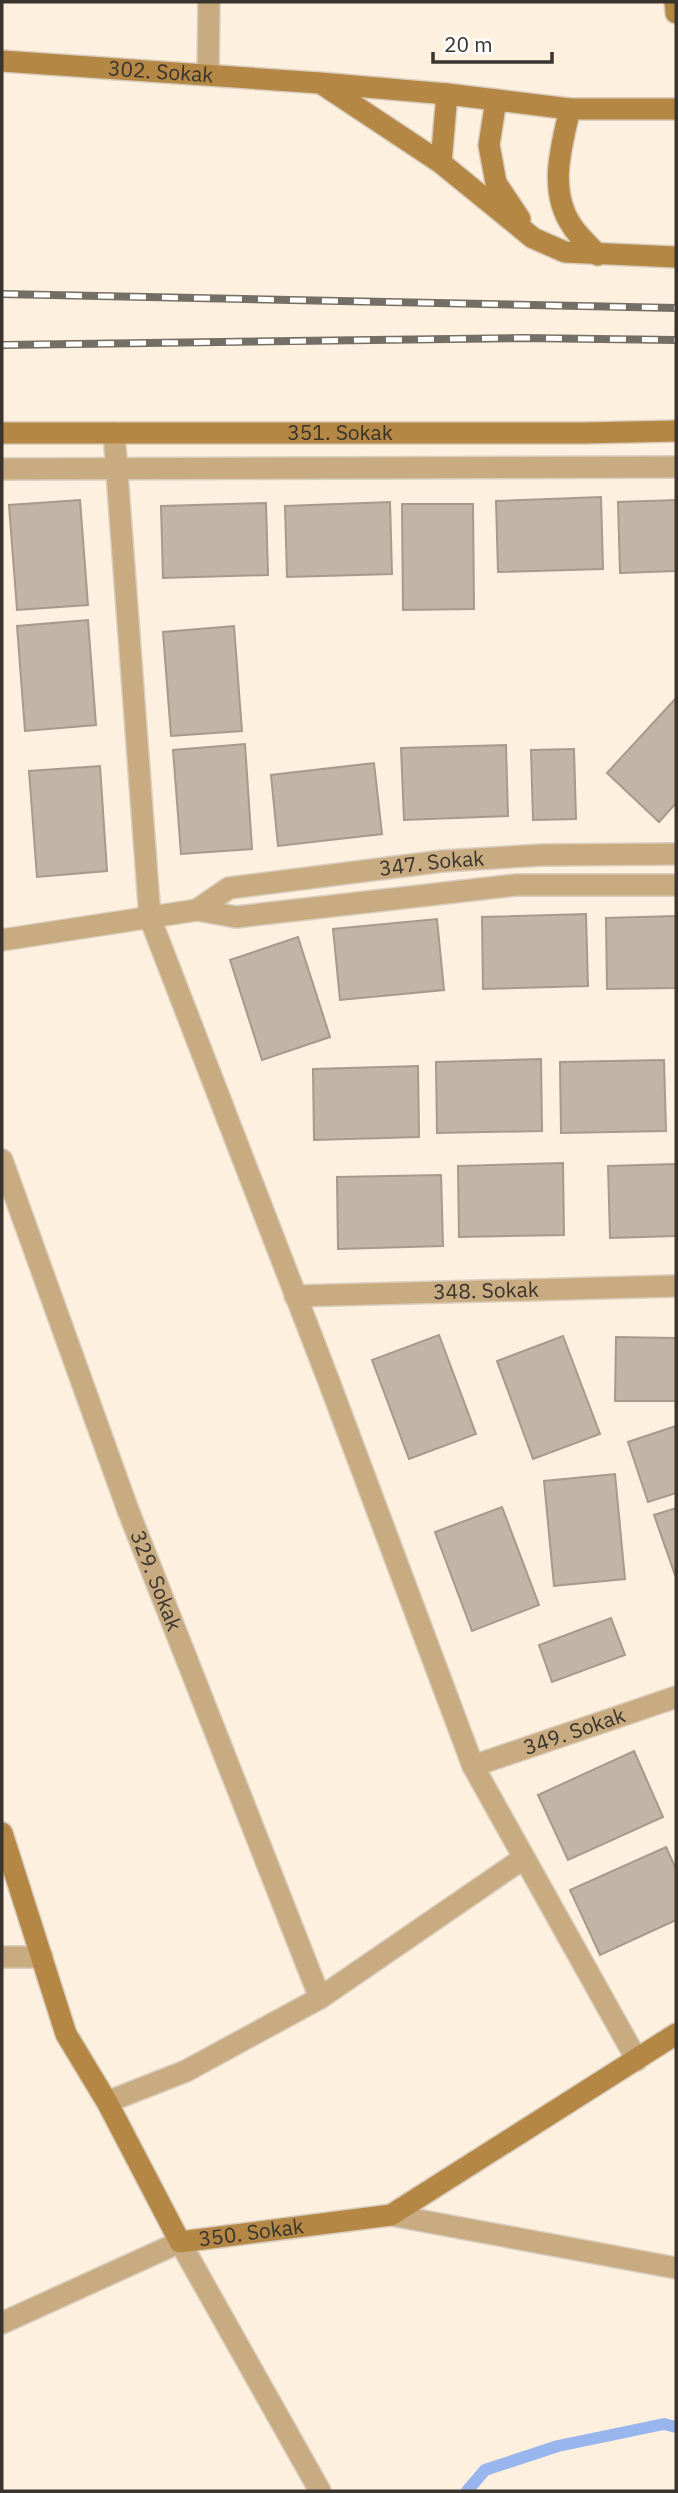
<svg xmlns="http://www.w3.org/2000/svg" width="678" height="2493" font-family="'IBM Plex Sans',sans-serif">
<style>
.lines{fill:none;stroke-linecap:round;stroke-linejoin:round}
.stream{stroke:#98b5ed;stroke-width:12}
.building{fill:#c2b5a5;stroke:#a69a8b;stroke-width:2}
.street-casing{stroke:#dacebf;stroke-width:24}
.secondary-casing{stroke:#dacebf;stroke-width:24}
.street{stroke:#c9ab81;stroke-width:21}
.secondary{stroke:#b48745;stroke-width:21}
.rail-casing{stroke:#756e64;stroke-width:8}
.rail{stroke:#fff;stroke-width:5;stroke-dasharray:16;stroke-linecap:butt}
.labels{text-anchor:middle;stroke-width:6;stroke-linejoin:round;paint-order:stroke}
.street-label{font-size:21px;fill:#39342d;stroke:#fff}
</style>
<rect width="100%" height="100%" fill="#fdf0df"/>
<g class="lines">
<polyline class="stream" points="467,2491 485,2470 558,2446 664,2424 676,2427"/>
</g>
<g class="building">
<polygon points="601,497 603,569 498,572 496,501"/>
<polygon points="80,500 88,605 17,610 9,505"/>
<polygon points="676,500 676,571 620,573 618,502"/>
<polygon points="390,502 392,574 287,577 285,506"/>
<polygon points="266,503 268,575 163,578 161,506"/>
<polygon points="402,504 473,504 474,609 403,610"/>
<polygon points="88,620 96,725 25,731 17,626"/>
<polygon points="234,626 242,731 171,736 163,632"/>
<polygon points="676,698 676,803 659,822 607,773"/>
<polygon points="245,744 252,849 181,854 173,750"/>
<polygon points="506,745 508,816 404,820 401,748"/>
<polygon points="574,749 576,819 533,820 531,750"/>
<polygon points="374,763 382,834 278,846 271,775"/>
<polygon points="100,766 107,871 37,877 29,771"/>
<polygon points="586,914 588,986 483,989 482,917"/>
<polygon points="676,916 676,988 607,989 606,918"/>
<polygon points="437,919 444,990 340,1000 333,929"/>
<polygon points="298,937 330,1037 262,1060 230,960"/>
<polygon points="541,1059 542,1131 437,1133 436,1062"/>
<polygon points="664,1060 666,1131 561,1133 560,1062"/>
<polygon points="418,1066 419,1137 314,1140 313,1069"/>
<polygon points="563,1163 564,1235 459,1237 458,1166"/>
<polygon points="676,1164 676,1236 610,1238 608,1166"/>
<polygon points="441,1175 443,1246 338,1249 337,1177"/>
<polygon points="439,1335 476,1434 409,1459 372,1360"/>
<polygon points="563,1336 600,1434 533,1459 497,1361"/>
<polygon points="616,1337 676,1338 676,1401 615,1401"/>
<polygon points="676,1426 676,1493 648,1502 628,1442"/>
<polygon points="615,1474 625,1579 554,1586 544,1481"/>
<polygon points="502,1507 539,1605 472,1631 435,1532"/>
<polygon points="676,1508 676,1575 675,1575 654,1515"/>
<polygon points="611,1618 625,1655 552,1682 539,1645"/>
<polygon points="634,1751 663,1817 568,1860 538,1795"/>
<polygon points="666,1847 676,1869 676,1920 600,1955 570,1890"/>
</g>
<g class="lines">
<defs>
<g id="street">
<polyline points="208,74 209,2"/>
<polyline points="114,433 150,918 328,1379 473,1766 637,2060"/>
<polyline points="2,469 676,467"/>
<path id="s1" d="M197 910 229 888 443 861 543 855 676 854"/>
<polyline points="2,940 197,910 236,917 516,885 676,885"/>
<path id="s2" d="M2 1160 128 1510 320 1998"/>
<path id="s3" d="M295 1296 676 1286"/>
<path id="s4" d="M473 1766 676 1697"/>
<polyline points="2,1957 42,1957"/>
<polyline points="107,2102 186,2071 320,1998 524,1858"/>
<polyline points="391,2215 676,2268"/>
<polyline points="2,2323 180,2242 320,2491"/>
</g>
<g id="secondary">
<polyline points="675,2 676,13"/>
<path id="s5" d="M2 61 320 83 447 94 570 109H676"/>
<polyline points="322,84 441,163 533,238 565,252 676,257"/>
<polyline points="496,100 489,145 496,183 520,219"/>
<path d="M570 109C561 147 548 191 572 226 579 237 590 246 598 255"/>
<polyline points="441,163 447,94"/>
<path id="s6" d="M2 433H584L676 431"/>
<path id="s7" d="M2 1833 66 2034 107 2102 180 2242 391 2215 676 2034"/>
</g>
</defs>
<use href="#street" class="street-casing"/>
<use href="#secondary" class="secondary-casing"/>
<use href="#street" class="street"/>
<use href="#secondary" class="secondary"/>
<defs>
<g id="rail">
<polyline points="2,294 676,308"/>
<polyline points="2,345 523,338 676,340"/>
</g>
</defs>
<use href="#rail" class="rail-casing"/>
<use href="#rail" class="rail"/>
</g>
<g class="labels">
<g class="street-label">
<text dy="7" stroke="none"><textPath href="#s5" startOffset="159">302. Sokak</textPath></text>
<text dy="7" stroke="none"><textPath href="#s6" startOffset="338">351. Sokak</textPath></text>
<text dy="7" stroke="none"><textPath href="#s1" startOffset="243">347. Sokak</textPath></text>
<text dy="7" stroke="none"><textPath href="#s3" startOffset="191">348. Sokak</textPath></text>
<text dy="7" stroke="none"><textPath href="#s2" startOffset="448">329. Sokak</textPath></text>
<text dy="7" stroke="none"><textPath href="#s4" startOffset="107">349. Sokak</textPath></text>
<text dy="7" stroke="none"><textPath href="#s7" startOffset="520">350. Sokak</textPath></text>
</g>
</g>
<rect width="678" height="2493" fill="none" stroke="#39342d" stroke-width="7"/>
<path d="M433 52v10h119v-10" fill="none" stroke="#39342d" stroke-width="3.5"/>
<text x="444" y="52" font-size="21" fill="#39342d" stroke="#ffffff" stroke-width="5" paint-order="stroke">20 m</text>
</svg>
